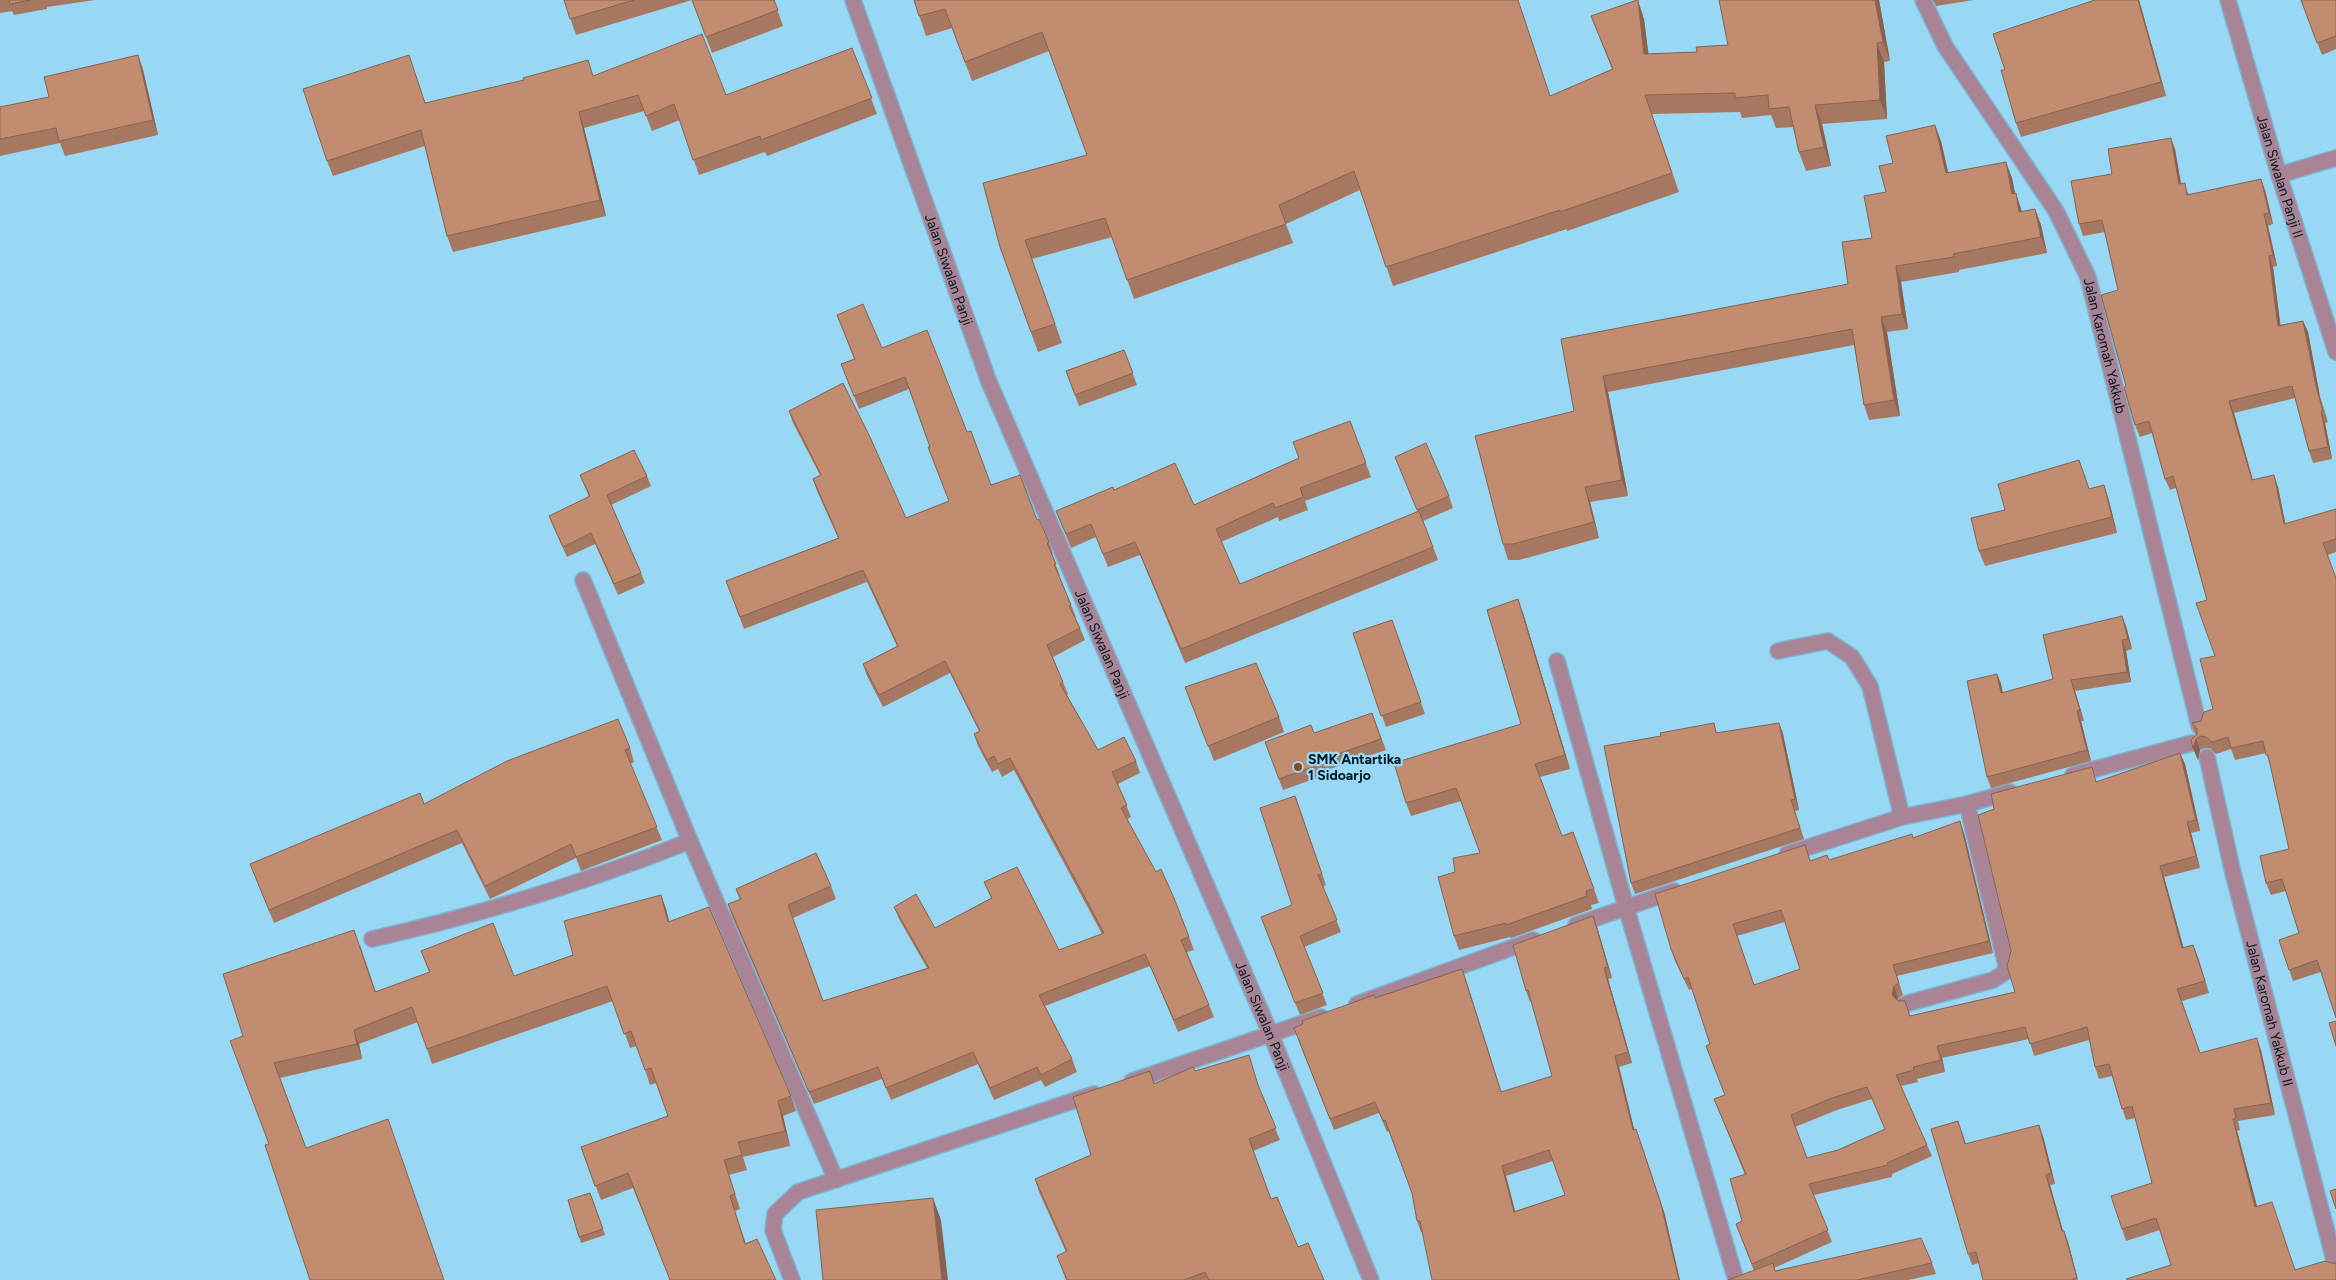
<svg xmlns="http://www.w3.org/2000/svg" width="2336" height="1280" font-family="Figtree,sans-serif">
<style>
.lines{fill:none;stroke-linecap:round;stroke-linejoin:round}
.minor-casing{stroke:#7db5cf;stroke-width:18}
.minor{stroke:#a98496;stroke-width:15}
.wall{fill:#a77861;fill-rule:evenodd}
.shaded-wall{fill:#88624f}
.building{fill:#c28c71;stroke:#88624f;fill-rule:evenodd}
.poi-dot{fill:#8b461d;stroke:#99d8f5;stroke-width:2}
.labels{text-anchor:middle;stroke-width:4.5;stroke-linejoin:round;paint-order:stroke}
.street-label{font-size:14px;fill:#001620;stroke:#99d8f5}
.poi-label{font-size:14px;font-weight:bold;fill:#001620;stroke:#99d8f5;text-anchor:start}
</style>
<rect width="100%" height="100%" fill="#99d8f5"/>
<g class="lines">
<defs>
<g id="minor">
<path id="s1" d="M853 0 989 382 1271 1035 1371 1280"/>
<path id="s2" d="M1923 0 1945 46 2056 211 2088 277 2199 726"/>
<path id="s3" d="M2228 0 2279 175 2336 352"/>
<polyline points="2279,175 2336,158"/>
<polyline points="583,580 690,841"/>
<polyline points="1778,651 1828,641 1852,657 1870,686 1902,817"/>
<polyline points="1557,661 1626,907 1736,1280"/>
<path id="s4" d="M2207 757 2233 873 2336 1267"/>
<polyline points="2073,775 2192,743"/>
<polyline points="1787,854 1902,817 1967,804 2010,792"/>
<polyline points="1576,925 1674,891"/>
<path d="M372 939C479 915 587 882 690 841L836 1180"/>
<polyline points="1357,1004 1533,940"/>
<polyline points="1905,1004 1993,980 2004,973 2006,965 1967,804"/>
<polyline points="1132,1081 1321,1017"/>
<polyline points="792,1280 773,1230 775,1214 798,1192 1094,1094"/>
</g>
</defs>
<use href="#minor" class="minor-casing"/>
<use href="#minor" class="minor"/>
</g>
<g class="wall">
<polygon points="0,0 95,0 47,7 47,9 14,15 12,11 0,13"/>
<polygon points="564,0 774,0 783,26 712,53 692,0 576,35"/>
<polygon points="914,0 1551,96 1612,69 1591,16 1644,19 1648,54 1697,52 1728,45 1879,0 1890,61 1884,62 1887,119 1822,124 1831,166 1806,171 1799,152 1793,127 1776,128 1771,115 1742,118 1740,112 1652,114 1679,192 1567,231 1567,229 1393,286 1360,190 1286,224 1293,243 1134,299 1112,237 1032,259 1062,343 1038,352 1000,247 1087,155 1049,51 972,81 952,28 926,36"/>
<polygon points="1933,0 1974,0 1936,6"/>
<polygon points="2139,0 2166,96 2021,137 2016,123 2005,70"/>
<polygon points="2301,0 2336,0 2336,49 2322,55"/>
<polygon points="852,48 877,114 767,156 765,152 699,175 680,120 652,131 644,111 584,128 606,216 453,252 447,236 425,146 333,176 327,161 414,71 425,103 594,76 726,95"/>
<polygon points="138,55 143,70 158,135 65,156 60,143 0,156 0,107 49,97"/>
<polygon points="1941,141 1948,173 2012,178 2015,193 2021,209 2022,212 2035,209 2041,225 2047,253 1959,270 1959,272 1901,282 1908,329 1887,332 1900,416 1869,420 1864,405 1854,345 1608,392 1628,496 1590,502 1599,538 1519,560 1508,560 1503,544 1574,411 1561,339 1848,284 1872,238 1886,192 1893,163"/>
<polygon points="2175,149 2181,184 2189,194 2265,190 2273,224 2268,226 2277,266 2273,267 2280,325 2303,321 2308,332 2320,397 2328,422 2325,423 2332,459 2313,463 2309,451 2295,398 2234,413 2253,480 2278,487 2285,524 2336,509 2336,552 2328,555 2321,972 2293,981 2279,940 2299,933 2286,891 2271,895 2266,883 2289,849 2271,767 2266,753 2235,760 2231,749 2216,754 2210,748 2205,748 2200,750 2198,760 2193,748 2196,735 2192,723 2201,721 2213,709 2215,656 2207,600 2176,488 2170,490 2165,479 2152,433 2140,437 2135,425 2126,386 2118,290 2105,232 2083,236 2079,224 2112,174"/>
<polygon points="837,315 882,348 967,432 991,485 1037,520 1049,542 1053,554 1052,555 1060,576 1059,576 1071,605 1076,617 1075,618 1080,628 1085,640 1053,657 1063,682 1068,694 1067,695 1098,750 1136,761 1140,773 1118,784 1131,817 1127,819 1156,872 1174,898 1194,950 1187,952 1209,1005 1214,1017 1178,1032 1150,966 1045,1006 1072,1059 1077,1072 1045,1087 1041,1080 994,1100 978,1064 891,1100 882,1079 814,1104 732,916 728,904 740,900 736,889 831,886 836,899 793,918 823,1001 927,968 899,919 894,907 935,928 991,898 984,882 1059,950 1102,934 1014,770 1002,777 998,769 992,772 978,746 974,734 979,731 950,673 883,707 867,676 863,664 897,646 867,582 744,629 726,581 838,538 817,491 813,479 820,475 793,423 789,411 906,518 949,501 928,447 930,447 909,389 859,409 841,364 854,359"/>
<polygon points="1124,350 1137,385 1079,406 1066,371"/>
<polygon points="1350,421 1371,477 1305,501 1308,510 1279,521 1278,517 1221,542 1240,584 1418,512 1395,457 1449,496 1453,508 1423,521 1438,560 1185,663 1140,555 1108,567 1096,537 1071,548 1056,511 1114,490 1194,505 1299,458"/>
<polygon points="580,475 647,476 651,486 611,505 641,573 645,583 618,595 595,544 567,557 553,526 549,516 589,497"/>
<polygon points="2085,475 2089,489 2104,485 2109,501 2117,533 1985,566 1979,551 2005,510"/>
<polygon points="1523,613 1570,769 1540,777 1562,836 1573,832 1599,903 1591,905 1592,909 1511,938 1510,937 1459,950 1454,936 1455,872 1480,853 1461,801 1411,816 1406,803 1521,724"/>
<polygon points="1392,620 1425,714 1386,727 1353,633"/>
<polygon points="2126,626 2132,649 2126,651 2131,682 2075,691 2084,721 2081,721 2091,761 1991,788 1987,777 1997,674 2001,684 2002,693 2053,679"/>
<polygon points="1185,687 1279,717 1284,732 1214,761"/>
<polygon points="1372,713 1386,750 1327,770 1328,774 1283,790 1265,742 1314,733"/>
<polygon points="1714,723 1717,733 1779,723 1783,734 1799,810 1795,811 1804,839 1635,894 1631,883 1661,736"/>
<polygon points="630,748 634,762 630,764 662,840 581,871 576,858 490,899 462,843 274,923 250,864 424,804"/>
<path d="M2185 764 2200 831 2191 833 2200 868 2164 877 2183 948 2193 945 2209 993 2182 1001 2200 1053 2261 1050 2275 1115 2238 1121 2240 1130 2237 1131 2257 1206 2296 1270 2336 1280 2171 1265 2160 1230 2126 1241 2122 1229 2152 1183 2135 1118 2126 1120 2112 1076 2099 1079 2095 1067 2089 1040 2034 1056 2029 1039 1942 1058 1945 1072 1917 1079 1918 1082 1901 1086 1927 1145 1932 1156 1892 1174V1177L1814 1195 1832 1242 1774 1268 1775 1271 1932 1263 1936 1274 1908 1280H1728L1754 1271 1736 1224 1742 1221 1745 1175 1714 1099 1725 1095 1706 1046 1710 1044 1692 989 1689 990 1675 961 1671 949 1810 861 1829 860 1913 838 1964 833 1993 953 1897 976 1903 995 1898 998 1897 1001 1910 1016 2015 992 2097 782ZM1785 922 1800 969 1754 985 1737 936ZM1872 1099 1885 1129 1838 1150 1807 1158 1795 1127 1837 1110Z"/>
<polygon points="1295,796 1326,885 1323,887 1341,932 1304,947 1327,1005 1300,1015 1265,928 1292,905"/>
<polygon points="661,895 666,909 669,921 791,1096 796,1111 783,1116 790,1146 743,1157 747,1170 729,1175 740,1209 735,1211 746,1244 776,1280 670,1280 633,1188 601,1200 581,1147 668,1116 656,1083 650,1085 637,1046 630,1048 613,1001 432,1064 418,1022 359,1044 362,1059 280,1078 306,1148 445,1280 269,1144 243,1036 360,945 376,992 429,972 421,951 514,976 573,955"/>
<path d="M1597 927 1612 978 1608 979 1632 1063 1619 1067 1634 1129 1665 1215 1421 1232 1417 1221 1412 1194 1389 1131 1387 1132 1379 1113 1334 1130 1298 1039 1375 998 1462 969 1501 1092 1552 1076 1531 1001 1530 1002 1526 991ZM1553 1161 1565 1195 1515 1211 1506 1176Z"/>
<polygon points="1253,1068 1260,1091 1280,1140 1253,1151 1271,1199 1298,1247 1324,1280 1066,1280 1057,1256 1066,1252 1039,1192 1035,1179 1091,1155 1150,1071 1154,1084 1195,1071"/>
<polygon points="1962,1131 1966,1144 2043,1136 2055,1184 2050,1185 2063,1231 2068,1242 2078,1280 1983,1280 1979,1263 1972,1265 1968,1254"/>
<polygon points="590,1193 605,1235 581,1243 579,1237"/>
</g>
<g class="shaded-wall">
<polygon points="1638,0 1644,19 1651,73 1644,54"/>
<polygon points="1875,0 1879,0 1890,61 1883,42"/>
<polygon points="2138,0 2139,0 2166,96 2161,82"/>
<polygon points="1877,43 1884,62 1887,119 1880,100"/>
<polygon points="138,55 143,70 158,135 153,120"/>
<polygon points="1815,105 1822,124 1831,166 1824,147"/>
<polygon points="579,112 584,128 606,216 600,200"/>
<polygon points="1935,125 1941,141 1952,189 1946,173"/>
<polygon points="2171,138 2175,149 2183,196 2179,184"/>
<polygon points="2006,162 2012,178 2018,209 2012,194"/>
<polygon points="2261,179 2265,190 2273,224 2269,213"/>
<polygon points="2016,193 2021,209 2025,228 2019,212"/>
<polygon points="2035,209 2041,225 2047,253 2041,237"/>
<polygon points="2264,214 2268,226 2277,266 2273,255"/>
<polygon points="2269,256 2273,267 2282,337 2278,326"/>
<polygon points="1896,266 1901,282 1908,329 1902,314"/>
<polygon points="1881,317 1887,332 1900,416 1894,400"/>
<polygon points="2303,321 2308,332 2320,397 2328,422 2316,386"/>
<polygon points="1603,376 1608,392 1628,496 1622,480"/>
<polygon points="2229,401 2234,413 2256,492 2252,480"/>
<polygon points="2321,411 2325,423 2332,459 2328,447"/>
<polygon points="2274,475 2278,487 2288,536 2284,524"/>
<polygon points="2104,485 2109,501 2117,533 2112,517"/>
<polygon points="1585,487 1590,502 1599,538 1594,522"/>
<polygon points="1518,599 1523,613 1570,769 1565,755"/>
<polygon points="2122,616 2126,626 2132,649 2128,639"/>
<polygon points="2122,640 2126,651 2131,682 2127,672"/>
<polygon points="1997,674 2001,684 2005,703 2001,693"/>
<polygon points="2071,680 2075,691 2084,721 2080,710"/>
<polygon points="2077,711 2081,721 2091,761 2087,750"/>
<polygon points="1779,723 1783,734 1799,810 1795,799"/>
<polygon points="2196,739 2200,750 2198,760 2193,748"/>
<polygon points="2180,753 2185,764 2200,831 2196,820"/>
<polygon points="1960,821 1964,833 1993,953 1989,941"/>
<polygon points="2187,822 2191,833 2200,868 2196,856"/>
<polygon points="2160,866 2164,877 2187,960 2182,948"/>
<polygon points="661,895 666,909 673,937 668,922"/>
<polygon points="1593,916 1597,927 1612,978 1608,967"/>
<polygon points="2193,945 2198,957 2209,993"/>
<polygon points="1604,968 1608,979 1632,1063 1628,1052"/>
<polygon points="1462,969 1466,980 1505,1103 1501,1092"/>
<polygon points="1894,986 1898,998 1896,1007 1892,995"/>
<polygon points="354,1030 359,1044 362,1059 357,1044"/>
<polygon points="2257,1038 2261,1050 2275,1115 2271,1103"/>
<polygon points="1937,1046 1942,1058 1945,1072 1941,1060"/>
<polygon points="1615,1056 1619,1067 1637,1141 1633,1130"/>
<polygon points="778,1101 783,1116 790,1146 785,1131"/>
<polygon points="2233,1119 2237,1131 2260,1218 2255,1207"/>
<polygon points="2039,1125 2043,1136 2055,1184 2051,1173"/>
<polygon points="1640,1140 1665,1215 1680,1280 1679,1280"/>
<polygon points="1502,1166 1506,1176 1518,1223 1514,1212"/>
<polygon points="2046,1175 2050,1185 2066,1242 2062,1231"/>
<polygon points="933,1198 941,1220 948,1280 942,1280"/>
<polygon points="2064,1231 2068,1242 2078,1280"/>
</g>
<g class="building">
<polygon points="9,0 31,0 10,4"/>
<polygon points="564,0 634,0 570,19"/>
<polygon points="692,0 774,0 778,10 706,37"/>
<polygon points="914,0 1518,0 1550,96 1613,69 1591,16 1637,0 1638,0 1644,54 1697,52 1696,47 1728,45 1719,0 1875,0 1883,42 1877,43 1880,100 1815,105 1824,147 1799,152 1789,107 1769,109 1768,95 1735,98 1735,93 1645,95 1672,173 1560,212 1560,210 1386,267 1354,171 1279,205 1286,224 1127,280 1105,218 1025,240 1055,324 1031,332 1000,247 983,183 1087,155 1042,32 965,62 945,9 919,16"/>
<polygon points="2095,0 2138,0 2161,82 2016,123 2001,70 2005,70 1993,34"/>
<polygon points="2301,0 2336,0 2336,36 2317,43"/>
<polygon points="702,34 726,95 852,48 872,98 761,140 760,136 693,160 674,104 646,116 638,95 579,112 600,200 447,236 421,130 327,161 303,89 409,55 425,103 524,80 523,78 588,60 593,76"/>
<polygon points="138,55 153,120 59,141 56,128 0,139 0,107 49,97 44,77"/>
<polygon points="1935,125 1946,173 2006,162 2012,194 2016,193 2019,212 2035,209 2041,237 1953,254 1954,257 1896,266 1902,314 1881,317 1894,400 1864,405 1852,329 1603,376 1622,480 1585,487 1594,522 1513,544 1503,544 1475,436 1574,411 1561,339 1848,284 1842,242 1872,238 1864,196 1886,192 1879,166 1893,163 1886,136"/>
<polygon points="2171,138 2179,184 2185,183 2187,195 2261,179 2269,213 2264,214 2273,255 2269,256 2278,326 2303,321 2316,386 2323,411 2321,411 2328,447 2309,451 2292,386 2229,401 2252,480 2274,475 2284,524 2336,509 2336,539 2323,543 2336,578 2336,1018 2317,960 2289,970 2279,940 2299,933 2282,879 2266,883 2260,856 2289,849 2268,755 2266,755 2263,741 2231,748 2228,737 2212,742 2206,737 2201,736 2196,739 2193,748 2191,740 2197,734 2197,729 2192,723 2201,721 2204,712 2213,709 2200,659 2215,656 2196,603 2207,600 2173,476 2165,479 2149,421 2135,425 2124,387 2126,386 2101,295 2118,290 2102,220 2079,224 2071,181 2112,174 2108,149"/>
<polygon points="863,304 882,348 927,330 967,432 971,431 991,485 1020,475 1037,520 1039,519 1049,542 1047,543 1056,564 1054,564 1071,605 1069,606 1080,628 1047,645 1063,682 1060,684 1098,750 1124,737 1136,761 1112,772 1127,805 1121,808 1156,872 1161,869 1174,898 1189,937 1181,940 1209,1005 1174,1020 1145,954 1039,995 1072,1059 1041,1075 1037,1067 990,1088 973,1052 886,1088 878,1067 809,1092 728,904 741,899 736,889 816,853 831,886 788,905 823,1001 929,968 894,907 916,894 935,928 992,898 984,882 1017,867 1059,950 1104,933 1010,758 998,764 994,756 987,760 974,734 980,731 945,661 879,695 863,664 898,646 863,570 740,617 726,581 839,538 813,479 821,475 789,411 843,383 870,437 906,518 949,501 928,447 930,447 905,377 854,396 841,364 855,359 837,315"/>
<polygon points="1124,350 1133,373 1075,395 1066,371"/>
<polygon points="1350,421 1366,463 1300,488 1303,497 1275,508 1273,503 1216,529 1240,584 1419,511 1433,547 1181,649 1135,542 1103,554 1091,524 1066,534 1056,511 1113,487 1114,490 1175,463 1194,505 1299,458 1293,442"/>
<polygon points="1426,443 1449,496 1417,510 1395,457"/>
<polygon points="634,450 647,476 607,495 641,573 614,584 591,533 563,547 549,516 590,496 580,475"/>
<polygon points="2079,460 2089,489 2104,485 2112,517 1979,551 1971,518 2005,510 1998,484"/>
<polygon points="1518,599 1565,755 1535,764 1562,836 1573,832 1594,889 1586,891 1587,896 1506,925 1506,923 1454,936 1438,877 1455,872 1453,858 1480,853 1456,788 1406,803 1394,763 1521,724 1487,610"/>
<polygon points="2122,616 2128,639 2122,640 2127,672 2071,680 2080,710 2077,711 2087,750 1987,777 1967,681 1997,674 2001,693 2053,679 2043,635"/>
<polygon points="1392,620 1421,702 1381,716 1353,633"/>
<polygon points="1256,663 1279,717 1208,746 1185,687"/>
<polygon points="1372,713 1381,739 1323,759 1324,763 1279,779 1265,742 1311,725 1314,733"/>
<polygon points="618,719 630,748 625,750 657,827 576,857 571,844 485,886 457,830 269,910 250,864 420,793 424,804 507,761"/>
<polygon points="1714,723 1716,733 1779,723 1795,799 1791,800 1800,828 1631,883 1604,746 1661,736 1660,733"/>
<path d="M2180 753 2196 820 2187 822 2196 856 2160 866 2182 948 2193 945 2205 981 2177 989 2200 1053 2257 1038 2271 1103 2234 1109 2236 1118 2233 1119 2255 1207 2272 1202 2295 1270 2325 1261 2335 1264 2336 1262V1280H2127L2126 1279 2171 1265 2156 1218 2122 1229 2111 1196 2152 1183 2132 1106 2122 1109 2109 1064 2095 1067 2087 1027 2030 1044 2025 1027 1937 1046 1941 1060 1913 1067 1914 1070 1896 1075 1927 1145 1887 1163 1888 1165 1809 1184 1828 1230 1752 1264 1736 1224 1742 1221 1730 1179 1746 1174 1714 1099 1725 1095 1706 1046 1710 1044 1688 977 1684 979 1671 949 1655 894 1805 845 1810 861 1827 855 1829 860 1912 834 1913 838 1960 821 1989 941 1893 965 1899 983 1894 986 1892 995 1898 1001H1905L1910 1016 2015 992 2007 966 2011 951 1978 815 1994 809 1991 794 2092 767 2096 782ZM1781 910 1800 969 1754 985 1733 924ZM1867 1087 1885 1129 1838 1150 1807 1158 1791 1115 1832 1098Z"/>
<polygon points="1295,796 1322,874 1318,875 1337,920 1300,936 1323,993 1295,1003 1261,917 1292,905 1260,808"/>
<polygon points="661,895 668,922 709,907 791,1096 778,1101 785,1131 738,1142 742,1155 724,1160 735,1194 730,1196 745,1244 757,1239 776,1280 670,1280 628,1173 595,1186 581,1147 668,1116 651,1068 645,1070 631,1031 624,1034 607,986 427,1049 412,1007 354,1030 357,1044 274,1063 306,1148 388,1119 444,1280 310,1280 265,1145 269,1144 230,1041 243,1036 223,974 354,930 375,992 430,972 421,951 493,923 514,976 573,955 564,921"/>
<path d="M1593 916 1608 967 1604 968 1628 1052 1615 1056 1633 1130 1636 1129 1661 1204 1679 1280H1432L1420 1221H1417L1412 1193 1385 1120 1383 1121 1375 1102 1330 1119 1294 1028 1303 1024 1302 1021 1374 995 1375 998 1462 969 1501 1092 1552 1076 1528 990 1526 991 1513 945ZM1549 1150 1565 1195 1514 1212 1502 1166Z"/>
<polygon points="2336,1021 2336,1046 2329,1023"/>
<polygon points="1249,1055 1258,1085 1276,1128 1249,1139 1271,1199 1277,1197 1298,1247 1308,1243 1324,1280 1209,1280 1205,1272 1184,1280 1067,1280 1057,1256 1067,1251 1035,1179 1091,1155 1073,1097 1150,1071 1154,1084 1193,1067 1195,1071"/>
<polygon points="1958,1121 1965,1144 2039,1125 2051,1173 2046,1175 2062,1231 2064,1231 2077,1278 2073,1279 2073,1280 1983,1280 1976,1252 1968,1254 1931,1129"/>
<polygon points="2336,1189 2336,1209 2330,1191"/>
<polygon points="590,1193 603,1229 579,1237 568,1200"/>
<polygon points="933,1198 942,1280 823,1280 816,1210"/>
<polygon points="1921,1238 1932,1263 1857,1280 1728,1280 1773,1263 1775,1271"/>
</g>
<circle class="poi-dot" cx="1298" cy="767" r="5"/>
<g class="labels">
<g class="street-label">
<text dy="5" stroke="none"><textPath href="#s3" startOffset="184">Jalan Siwalan Panji II</textPath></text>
<text dy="5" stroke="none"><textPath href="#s1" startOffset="286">Jalan Siwalan Panji</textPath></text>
<text dy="5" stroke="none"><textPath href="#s2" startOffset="394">Jalan Karomah Yakkub</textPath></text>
<text dy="5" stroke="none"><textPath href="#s1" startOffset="691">Jalan Siwalan Panji</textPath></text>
<text dy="5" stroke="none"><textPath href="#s4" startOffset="264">Jalan Karomah Yakkub II</textPath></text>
<text dy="5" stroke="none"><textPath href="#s1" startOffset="1096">Jalan Siwalan Panji</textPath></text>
</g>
<g class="poi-label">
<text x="1308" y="764">SMK Antartika<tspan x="1308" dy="16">1 Sidoarjo</tspan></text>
</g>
</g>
</svg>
